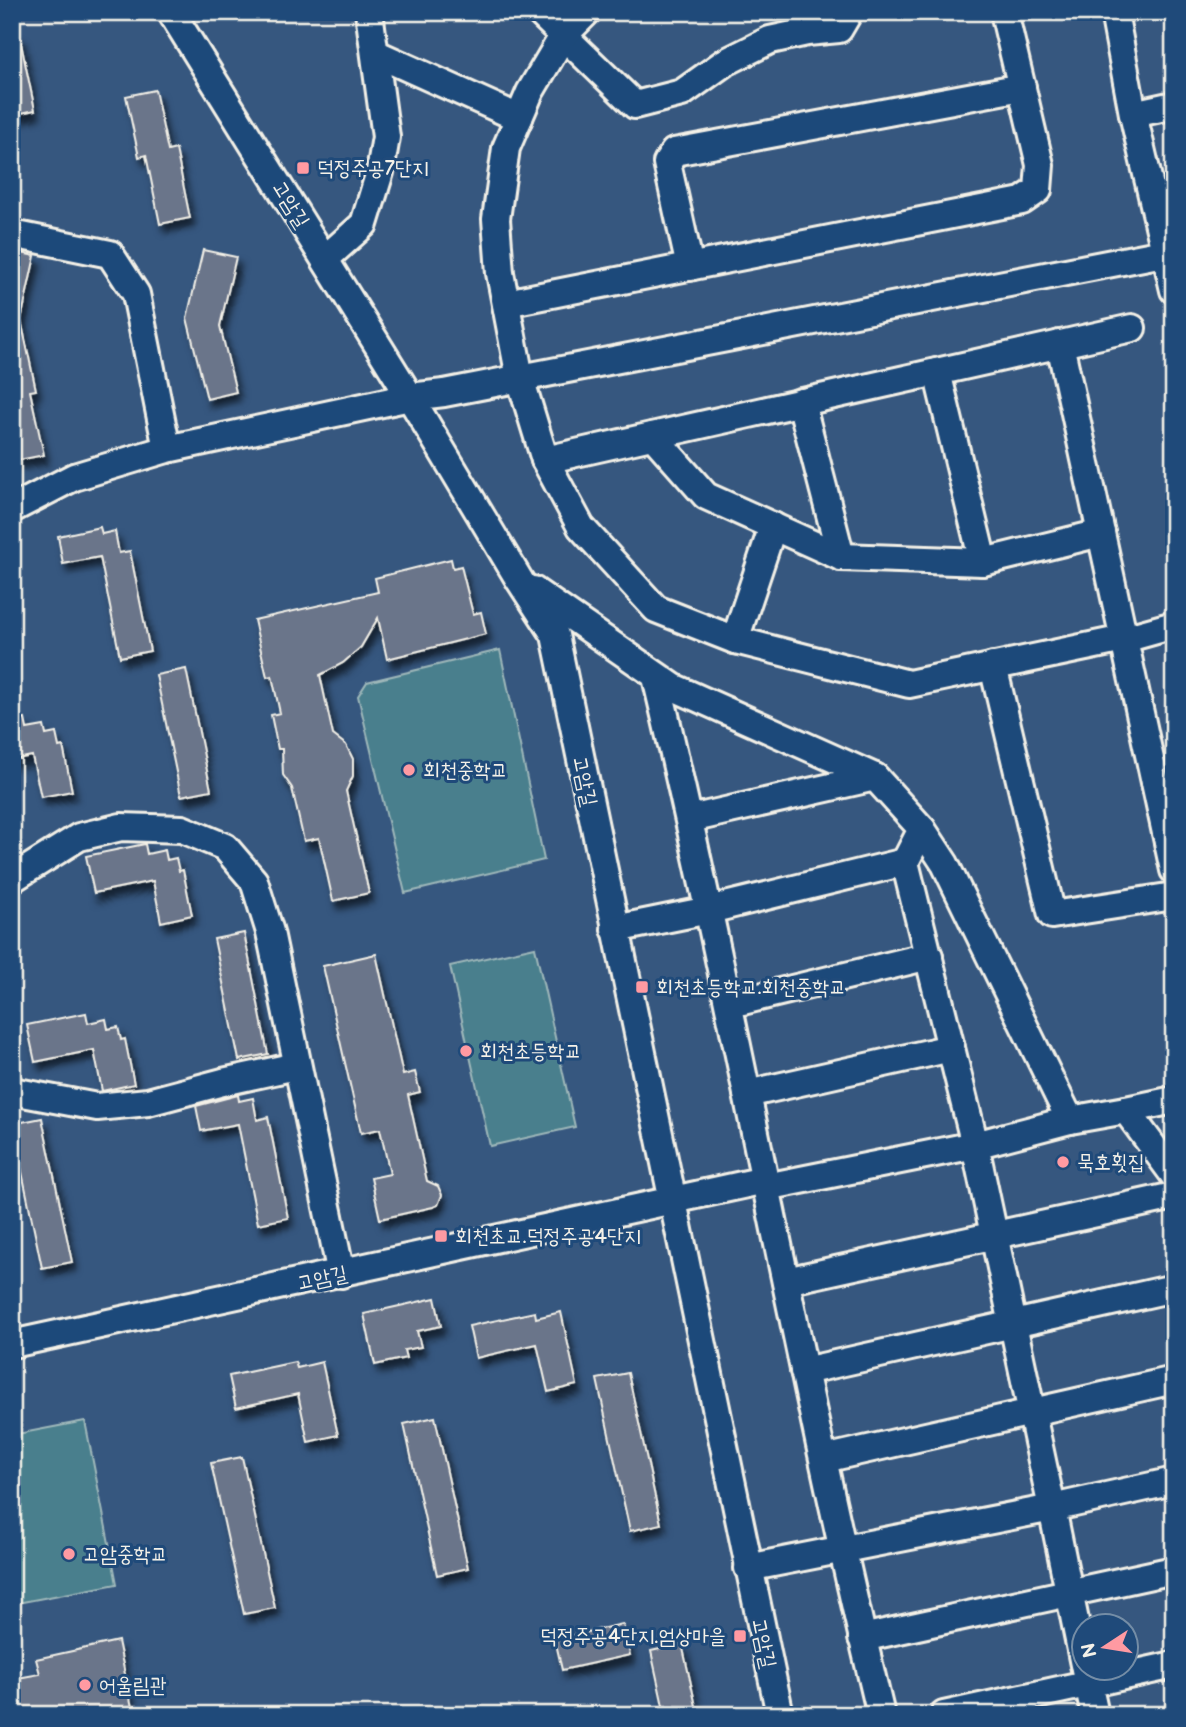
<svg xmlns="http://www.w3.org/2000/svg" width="1186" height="1727" font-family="'Balsamiq Sans','Poor Story',sans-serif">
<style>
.green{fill:#4a7f8d;stroke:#9fb8ba;stroke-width:2}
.building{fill:#6b748a;stroke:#f4f1e8;stroke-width:2;filter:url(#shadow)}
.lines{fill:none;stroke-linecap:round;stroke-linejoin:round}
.minor-casing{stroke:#f4f1e8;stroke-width:32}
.minor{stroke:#1f4a7a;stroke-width:26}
.poi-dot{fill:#ff9aa2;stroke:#1f4a7a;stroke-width:2.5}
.labels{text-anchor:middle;stroke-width:6;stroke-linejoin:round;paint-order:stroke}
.poi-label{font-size:21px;fill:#f4f1e8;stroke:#1f4a7a;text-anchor:start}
.street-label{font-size:21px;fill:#f4f1e8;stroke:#1f4a7a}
</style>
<defs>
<filter id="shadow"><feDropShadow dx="4.5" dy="8" stdDeviation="3.5" flood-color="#0009"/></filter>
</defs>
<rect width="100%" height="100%" fill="#36577f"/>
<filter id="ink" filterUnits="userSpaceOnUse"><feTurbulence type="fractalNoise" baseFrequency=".0143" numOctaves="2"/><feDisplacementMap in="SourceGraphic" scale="14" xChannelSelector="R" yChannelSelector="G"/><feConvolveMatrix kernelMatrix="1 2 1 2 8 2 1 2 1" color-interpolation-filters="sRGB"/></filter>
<g filter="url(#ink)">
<g class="green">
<polygon points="500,650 544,860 405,893 358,696 367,682"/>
<polygon points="535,947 575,1127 490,1146 450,966"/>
<polygon points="85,1421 117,1584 12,1604 12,1435"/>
</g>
<g class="building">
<polygon points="19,34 35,110 12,115 12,35"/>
<polygon points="155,90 168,151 176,149 190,218 160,224 146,155 139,157 126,96"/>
<polygon points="203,250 236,257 220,326 236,392 207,399 187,318"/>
<polygon points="12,251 35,256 21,320 36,390 30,391 44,455 14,461"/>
<polygon points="100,527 102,534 115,531 119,553 130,551 150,651 120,657 100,557 63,564 58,536"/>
<polygon points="451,559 453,568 461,566 473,614 481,612 486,634 387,659 378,618 361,647 343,663 320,675 333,735 346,745 353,759 353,776 346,791 369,893 333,901 319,838 304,841 292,788 283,775 282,749 278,749 271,715 280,713 272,676 267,677 254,620 378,592 375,578"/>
<polygon points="186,669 211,790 181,796 156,675"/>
<polygon points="25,719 27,729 44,726 46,735 56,733 59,747 63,746 72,791 41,797 32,756 12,760 12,722"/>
<polygon points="145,844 147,854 165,850 167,860 176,858 179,871 183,870 192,915 161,922 153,881 94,893 86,856"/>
<polygon points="244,933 268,1054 239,1060 214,939"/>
<polygon points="376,954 403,1075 415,1072 420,1092 408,1095 427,1181 438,1186 442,1195 438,1205 433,1207 380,1219 371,1178 390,1174 380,1129 361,1133 323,966"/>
<polygon points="86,1013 88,1023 106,1019 108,1029 118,1027 121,1040 125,1039 134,1084 102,1091 94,1050 35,1062 27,1025"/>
<polygon points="238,1095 239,1101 253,1098 257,1120 268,1117 288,1218 258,1224 238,1124 201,1131 196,1106"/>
<polygon points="42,1118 72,1262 42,1268 12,1124"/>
<polygon points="435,1298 441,1326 417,1331 421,1347 404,1350 406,1358 375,1365 364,1314"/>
<polygon points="535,1312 536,1318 561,1312 577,1385 548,1392 537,1344 476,1358 469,1326"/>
<polygon points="295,1362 297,1368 322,1362 338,1435 308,1442 298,1394 236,1408 229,1376"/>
<polygon points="628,1373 661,1524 630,1531 597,1379"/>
<polygon points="435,1417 468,1568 437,1575 404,1424"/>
<polygon points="242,1457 275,1608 244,1614 211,1463"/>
<polygon points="623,1624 630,1655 562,1670 555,1639"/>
<polygon points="118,1641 133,1712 121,1715 49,1715 48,1712 12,1715 12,1679 40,1674 36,1659"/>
<polygon points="682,1644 698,1715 665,1715 651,1651"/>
</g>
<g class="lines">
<defs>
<g id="minor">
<polyline points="171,12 410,397 444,393 1174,251"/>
<polyline points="539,12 635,105 682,93 724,63 770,40 807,32 839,29 849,12"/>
<polyline points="587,12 563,36 530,92 506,148 496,219 500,273 520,378 545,460 581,527 656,609 735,640 909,684 1124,639 1174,625"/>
<polyline points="1114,12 1133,114 1174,290"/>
<polyline points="375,53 519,118"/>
<polyline points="1133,114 1174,105"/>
<polyline points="12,234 110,254 136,294 167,449"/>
<polyline points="325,259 364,224 380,172 386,137 369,12"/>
<polyline points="690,267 667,163 674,152 1022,87"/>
<polyline points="506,303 1022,201 1038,190 1040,165 1004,12"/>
<polyline points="1060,344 1174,870"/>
<polyline points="937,372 983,562"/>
<polyline points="801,402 841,557"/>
<polyline points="653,436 706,496 841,557 983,562 1101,533"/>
<polyline points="545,460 1132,328"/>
<polyline points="12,509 74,477 167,449 410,397 520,581 555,635 780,1715"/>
<polyline points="533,590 673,687 875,777 922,829 905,862 975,1145 1070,1120"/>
<polyline points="735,640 773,526"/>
<polyline points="993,666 1052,915 1174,896"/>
<path d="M656 677C738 1022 798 1371 881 1715"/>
<polyline points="690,819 875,777"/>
<polyline points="922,829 945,864 1070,1120 1126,1110 1174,1175"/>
<polyline points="12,879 79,837 121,827 182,829 225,847 254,881 270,932 341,1274"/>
<polyline points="615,929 709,910 905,862"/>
<polyline points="730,1004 929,956"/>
<polyline points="12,1091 97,1107 148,1102 223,1082 296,1066"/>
<polyline points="747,1094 951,1048"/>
<polyline points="1126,1110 1174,1100"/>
<polyline points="766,1187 975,1145 1052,1508 1174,1481"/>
<polyline points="786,1281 1174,1196"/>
<polyline points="12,1344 765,1180"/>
<polyline points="804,1371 1174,1288"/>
<polyline points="824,1459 1174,1380"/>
<polyline points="748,1568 1052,1508 1084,1665"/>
<polyline points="862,1638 1174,1570"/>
<polyline points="1085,1669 1095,1715"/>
<polyline points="944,1715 1174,1665"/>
</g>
</defs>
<use href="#minor" class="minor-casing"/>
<use href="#minor" class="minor"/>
</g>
</g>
<g class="poi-dot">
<rect x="296" y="161" width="14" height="14" rx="3.5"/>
<circle cx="409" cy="770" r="7"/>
<rect x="635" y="980" width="14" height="14" rx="3.5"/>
<circle cx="466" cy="1051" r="7"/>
<circle cx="1063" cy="1162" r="7"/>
<rect x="434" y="1229" width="14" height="14" rx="3.5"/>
<circle cx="69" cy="1554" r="7"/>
<rect x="733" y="1629" width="14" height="14" rx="3.5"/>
<circle cx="85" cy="1685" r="7"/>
</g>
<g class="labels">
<g class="poi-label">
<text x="317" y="175">덕정주공7단지</text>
<text x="423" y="777">회천중학교</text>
<text x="656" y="994">회천초등학교.회천중학교</text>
<text x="480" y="1058">회천초등학교</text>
<text x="1077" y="1169">묵호횟집</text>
<text x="455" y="1243">회천초교.덕정주공4단지</text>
<text x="83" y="1561">고암중학교</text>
<text x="726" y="1643" text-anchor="end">덕정주공4단지.엄상마을</text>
<text x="99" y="1692">어울림관</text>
</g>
<g class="street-label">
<text transform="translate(291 204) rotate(58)" y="7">고암길</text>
<text transform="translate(585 781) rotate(78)" y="7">고암길</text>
<text transform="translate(322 1278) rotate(-12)" y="7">고암길</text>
<text transform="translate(764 1643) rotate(78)" y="7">고암길</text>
</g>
</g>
<rect width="1186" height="1727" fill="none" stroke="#1f4a7a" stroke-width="42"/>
<rect x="21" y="21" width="1144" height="1685" fill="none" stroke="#f4f1e8" stroke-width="2.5" filter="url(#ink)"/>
<g transform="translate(1105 1647) rotate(258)"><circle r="33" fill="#1f4a7a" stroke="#748da6" stroke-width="2"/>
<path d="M0-5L12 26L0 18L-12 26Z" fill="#ff9aa2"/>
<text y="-10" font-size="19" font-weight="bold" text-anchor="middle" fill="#f4f1e8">N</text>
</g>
</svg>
